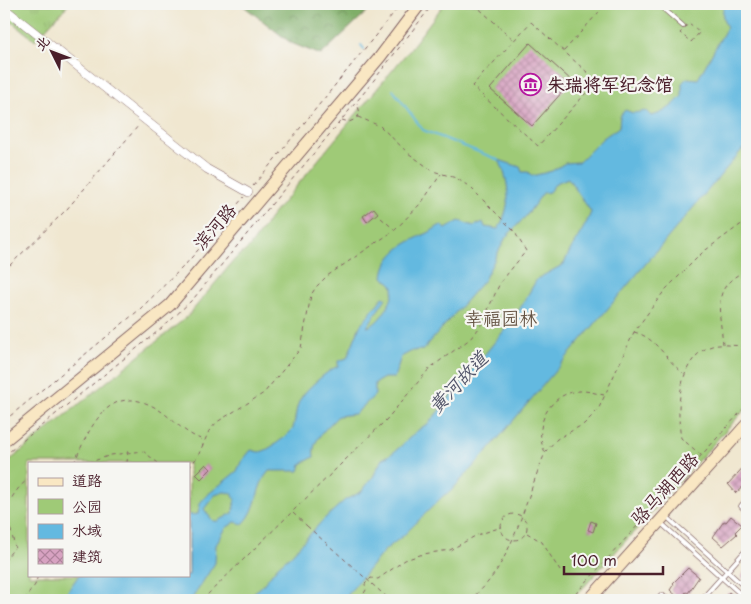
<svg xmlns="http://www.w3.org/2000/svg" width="751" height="604" font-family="'Playpen Sans','LXGW WenKai TC',sans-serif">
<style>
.grass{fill:url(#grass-tufts);stroke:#747451}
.forest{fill:url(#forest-crowns);stroke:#64664a}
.park{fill:#9fca77;stroke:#747451;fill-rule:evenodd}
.water{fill:#63b9e0;stroke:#566c86;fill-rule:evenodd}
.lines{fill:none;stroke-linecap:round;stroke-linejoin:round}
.stream{stroke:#63b9e0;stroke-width:2}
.building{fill:url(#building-cross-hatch)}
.lane-casing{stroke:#846565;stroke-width:5.5}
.street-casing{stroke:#846565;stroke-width:9}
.secondary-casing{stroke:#846565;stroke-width:13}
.path{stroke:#846565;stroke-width:1;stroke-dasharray:4 4;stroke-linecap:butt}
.lane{stroke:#fff;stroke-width:4}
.street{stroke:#fff;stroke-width:8}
.secondary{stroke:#f9e7c3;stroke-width:11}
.path-bridge{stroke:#846565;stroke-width:1;stroke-dasharray:4 4;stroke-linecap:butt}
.labels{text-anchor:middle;stroke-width:4.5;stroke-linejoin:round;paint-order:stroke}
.poi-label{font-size:18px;font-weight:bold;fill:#4a1f2b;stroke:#f6f6f2;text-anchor:start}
.street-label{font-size:18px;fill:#4a1f2b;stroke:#f6f6f2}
.park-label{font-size:18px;fill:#645242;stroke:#f6f6f2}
.water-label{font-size:19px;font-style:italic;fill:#53556a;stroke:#f6f6f2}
</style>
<defs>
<pattern id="grass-tufts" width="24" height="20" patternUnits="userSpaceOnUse" patternTransform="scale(1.25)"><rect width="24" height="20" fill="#9fca77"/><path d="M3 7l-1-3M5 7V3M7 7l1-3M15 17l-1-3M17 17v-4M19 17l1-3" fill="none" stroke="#8aad67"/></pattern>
<pattern id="forest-crowns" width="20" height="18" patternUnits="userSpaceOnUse" patternTransform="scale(1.25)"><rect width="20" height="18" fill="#7fae68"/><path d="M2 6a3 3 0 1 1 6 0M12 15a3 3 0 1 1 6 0" fill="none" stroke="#6a8d56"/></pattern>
<pattern id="building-cross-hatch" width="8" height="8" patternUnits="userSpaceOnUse" patternTransform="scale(1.25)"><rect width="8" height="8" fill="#d7a2c1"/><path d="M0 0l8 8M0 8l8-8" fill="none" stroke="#b0839d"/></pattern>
</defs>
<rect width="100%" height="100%" fill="#f6f6f2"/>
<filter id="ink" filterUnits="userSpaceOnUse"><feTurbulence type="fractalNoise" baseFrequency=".02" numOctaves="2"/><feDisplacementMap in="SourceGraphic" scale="10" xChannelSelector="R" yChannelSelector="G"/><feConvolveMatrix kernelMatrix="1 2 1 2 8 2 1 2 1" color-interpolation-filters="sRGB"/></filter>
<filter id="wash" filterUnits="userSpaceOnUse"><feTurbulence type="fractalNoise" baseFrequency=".0096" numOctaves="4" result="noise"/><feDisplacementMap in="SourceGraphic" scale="20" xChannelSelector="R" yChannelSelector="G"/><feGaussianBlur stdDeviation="1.12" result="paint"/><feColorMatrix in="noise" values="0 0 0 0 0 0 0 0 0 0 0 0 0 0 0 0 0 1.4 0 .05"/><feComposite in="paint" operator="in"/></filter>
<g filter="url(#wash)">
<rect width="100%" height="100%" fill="#f0e7d0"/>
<polygon class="grass" points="4,4 69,4 35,40 4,16"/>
<polygon class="forest" points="241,4 375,4 321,55 291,43"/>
<path class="park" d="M444 4H747V407L572 600H4V465L188 316 235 259 249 248 270 218 410 49ZM29 463H189V575H29Z"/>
<path class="water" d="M724 4H747V144L490 448 450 492 444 495 404 535 385 550 348 594 353 600H244L261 587 278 566 291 555 323 520 345 500 361 492 373 477 382 459C401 451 411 432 429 423L515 317 537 279 564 264C571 245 584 231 591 212L568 178 556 183 549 192 543 193 526 216 506 237 484 280 423 350 412 351 401 357 394 378H384L375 383V395L355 414 338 416C327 428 311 440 314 457L301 464 299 471H269C255 486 259 509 243 524L235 522 226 528 216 545 215 563 191 600H66L69 589 79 575H189V515L198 514 200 503 206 496 237 471 241 462 251 450C256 451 258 453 263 451 268 450 291 434 293 428 296 419 295 408 301 398 307 388 327 371 338 366V361L347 358 360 326 383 297 386 298 367 327C380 325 398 294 392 285 391 282 385 280 383 277 385 252 407 242 428 233 432 231 436 227 441 225L446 229 459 221 474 226 483 222 485 227 498 229C512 206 510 183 499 160L520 167 522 172H528L532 176 552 171 565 163 579 162 603 138 619 127 620 116 625 110 633 113 646 111 651 116C663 114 674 105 682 96V83L687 78 698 79 727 27C722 20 722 13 724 4ZM224 492 232 493 235 500 233 513 218 521H213L204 509 215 495Z"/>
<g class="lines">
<g class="stream">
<polyline points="361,45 364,49"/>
<polyline points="393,90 423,130 499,160"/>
</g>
</g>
<g id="blocks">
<g class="building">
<polygon points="530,43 572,81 532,126 490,89"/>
<polygon points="374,208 378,213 367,222 363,216"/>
<polygon points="747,463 747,483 736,493 728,484"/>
<polygon points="206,464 211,469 201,479 196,474"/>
<polygon points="731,516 742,525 735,532 737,534 723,546 713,537 724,521 726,522"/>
<polygon points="591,521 596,523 593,532 588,530"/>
<polygon points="688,568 699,577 688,593 686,592 680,599 670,590 674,584 673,583"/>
<polygon points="747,569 747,582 741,576"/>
<polygon points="729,592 738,600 722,600"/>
</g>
</g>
</g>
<g filter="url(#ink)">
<use href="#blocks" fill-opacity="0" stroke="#846565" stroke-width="1"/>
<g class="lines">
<defs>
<g id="lane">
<polyline points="632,4 634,4"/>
<polyline points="658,4 683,26"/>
<polyline points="747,499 741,506 747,512"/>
<polyline points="667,517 747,589"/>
<polyline points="661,523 747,600"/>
<polyline points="657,600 662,595 669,600"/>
<polyline points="701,600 747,549"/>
</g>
<polyline id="street" points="4,8 207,169 248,192"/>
<g id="secondary">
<polyline points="4,441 170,305 380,57 420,4"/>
<polyline points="589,600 747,424"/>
</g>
</defs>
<use href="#lane" class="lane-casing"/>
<use href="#street" class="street-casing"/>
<use href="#secondary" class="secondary-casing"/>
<g class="path">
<polyline points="474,4 514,40"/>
<polygon points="531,22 597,81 538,146 472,86"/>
<polygon points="689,23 700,32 691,42 680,33"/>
<polyline points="564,51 606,4"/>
<polyline points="342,120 349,122 356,119 360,113 357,103"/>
<polyline points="253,186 401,4"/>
<polyline points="381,218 395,230"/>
<polyline points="4,271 67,209 139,125"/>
<path d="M634 332C656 337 666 360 683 373"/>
<path d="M723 344C720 310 710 287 747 270"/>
<polyline points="4,421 139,310 185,265 244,197"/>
<path d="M545 452C533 429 547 397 573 392 585 389 593 393 604 395"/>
<path d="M701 455 681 438C676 408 678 357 712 346 724 343 736 347 747 345"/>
<polyline points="4,456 168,323 194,298 367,89 433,4"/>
<path d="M74 463C90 427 109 381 156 408 173 418 185 435 204 440"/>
<polyline points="88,463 111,455 143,451 158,463"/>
<polyline points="127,463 128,451"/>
<polyline points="189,468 198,456 209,431 217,422 264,393 301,348 311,295 316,287 327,276 395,230 422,202 441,174"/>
<polyline points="293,513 307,526"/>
<circle cx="514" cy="527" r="13"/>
<path d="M4 520C5 506 17 486 29 479"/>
<polyline points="527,533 542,542 560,571"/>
<polyline points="4,561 15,547 10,527 4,520"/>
<polyline points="372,584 390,600"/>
<polyline points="24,600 35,585 38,575"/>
<polyline points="202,600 386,420 430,368 470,339 480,327 500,283 526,251 514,231 470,187 456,178 433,171 408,153 380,126 358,117"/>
<polyline points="360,600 366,590 365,584 371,578 378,579 405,560 423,554 450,550 477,535 502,527"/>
<polyline points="378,600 383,595"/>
<path d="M469 600C513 569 525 497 546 451L557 439 584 424 598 410 634 332 665 290 703 252 747 220"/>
<polyline points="570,600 747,405"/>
</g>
<use href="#lane" class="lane"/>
<use href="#street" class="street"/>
<use href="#secondary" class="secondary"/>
<polyline class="path-bridge" points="307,526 372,584"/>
</g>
</g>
<defs>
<symbol id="museum-ring" viewBox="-11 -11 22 22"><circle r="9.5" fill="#f6f6f2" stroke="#b5179e" stroke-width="1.5"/><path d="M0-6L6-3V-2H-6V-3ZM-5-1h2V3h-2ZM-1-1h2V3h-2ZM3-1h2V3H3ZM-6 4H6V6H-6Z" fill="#b5179e"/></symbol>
</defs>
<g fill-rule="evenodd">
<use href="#museum-ring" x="518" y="72" width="25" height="25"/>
</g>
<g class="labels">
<g class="poi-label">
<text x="547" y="91">朱瑞将军纪念馆</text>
</g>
<g class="street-label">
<text transform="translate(215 227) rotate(-49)" y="6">滨河路</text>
<text transform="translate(665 489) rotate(-48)" y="6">骆马湖西路</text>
</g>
<g class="park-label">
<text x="501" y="325">幸福园林</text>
</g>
<g class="water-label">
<text transform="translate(458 382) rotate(-47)" y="7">黄河故道</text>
</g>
</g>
<rect width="751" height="604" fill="none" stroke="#f6f6f2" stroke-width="20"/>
<rect x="28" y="462" width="162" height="115" fill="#f6f6f2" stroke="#b1a0a2"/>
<rect x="38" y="478" width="25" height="8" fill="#f9e7c3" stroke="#b1a0a2"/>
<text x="72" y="486" font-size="15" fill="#4a1f2b">道路</text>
<rect x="38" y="499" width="25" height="15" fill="#9fca77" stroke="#b1a0a2"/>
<text x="72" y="512" font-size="15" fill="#4a1f2b">公园</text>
<rect x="38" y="524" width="25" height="15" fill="#63b9e0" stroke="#b1a0a2"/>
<text x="72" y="536" font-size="15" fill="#4a1f2b">水域</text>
<rect x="38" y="549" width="25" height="15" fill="url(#building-cross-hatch)" stroke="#b1a0a2"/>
<text x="72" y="562" font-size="15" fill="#4a1f2b">建筑</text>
<g transform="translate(52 52) rotate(312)" stroke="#f6f6f2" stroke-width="4" paint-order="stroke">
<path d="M0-4L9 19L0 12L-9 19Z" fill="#4a1f2b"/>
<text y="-8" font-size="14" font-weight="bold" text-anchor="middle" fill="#4a1f2b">北</text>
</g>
<path d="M564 566v8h99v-8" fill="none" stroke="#4a1f2b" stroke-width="2.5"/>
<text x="571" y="566" font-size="15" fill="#4a1f2b" stroke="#f6f6f2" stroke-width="4" paint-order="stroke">100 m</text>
</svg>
